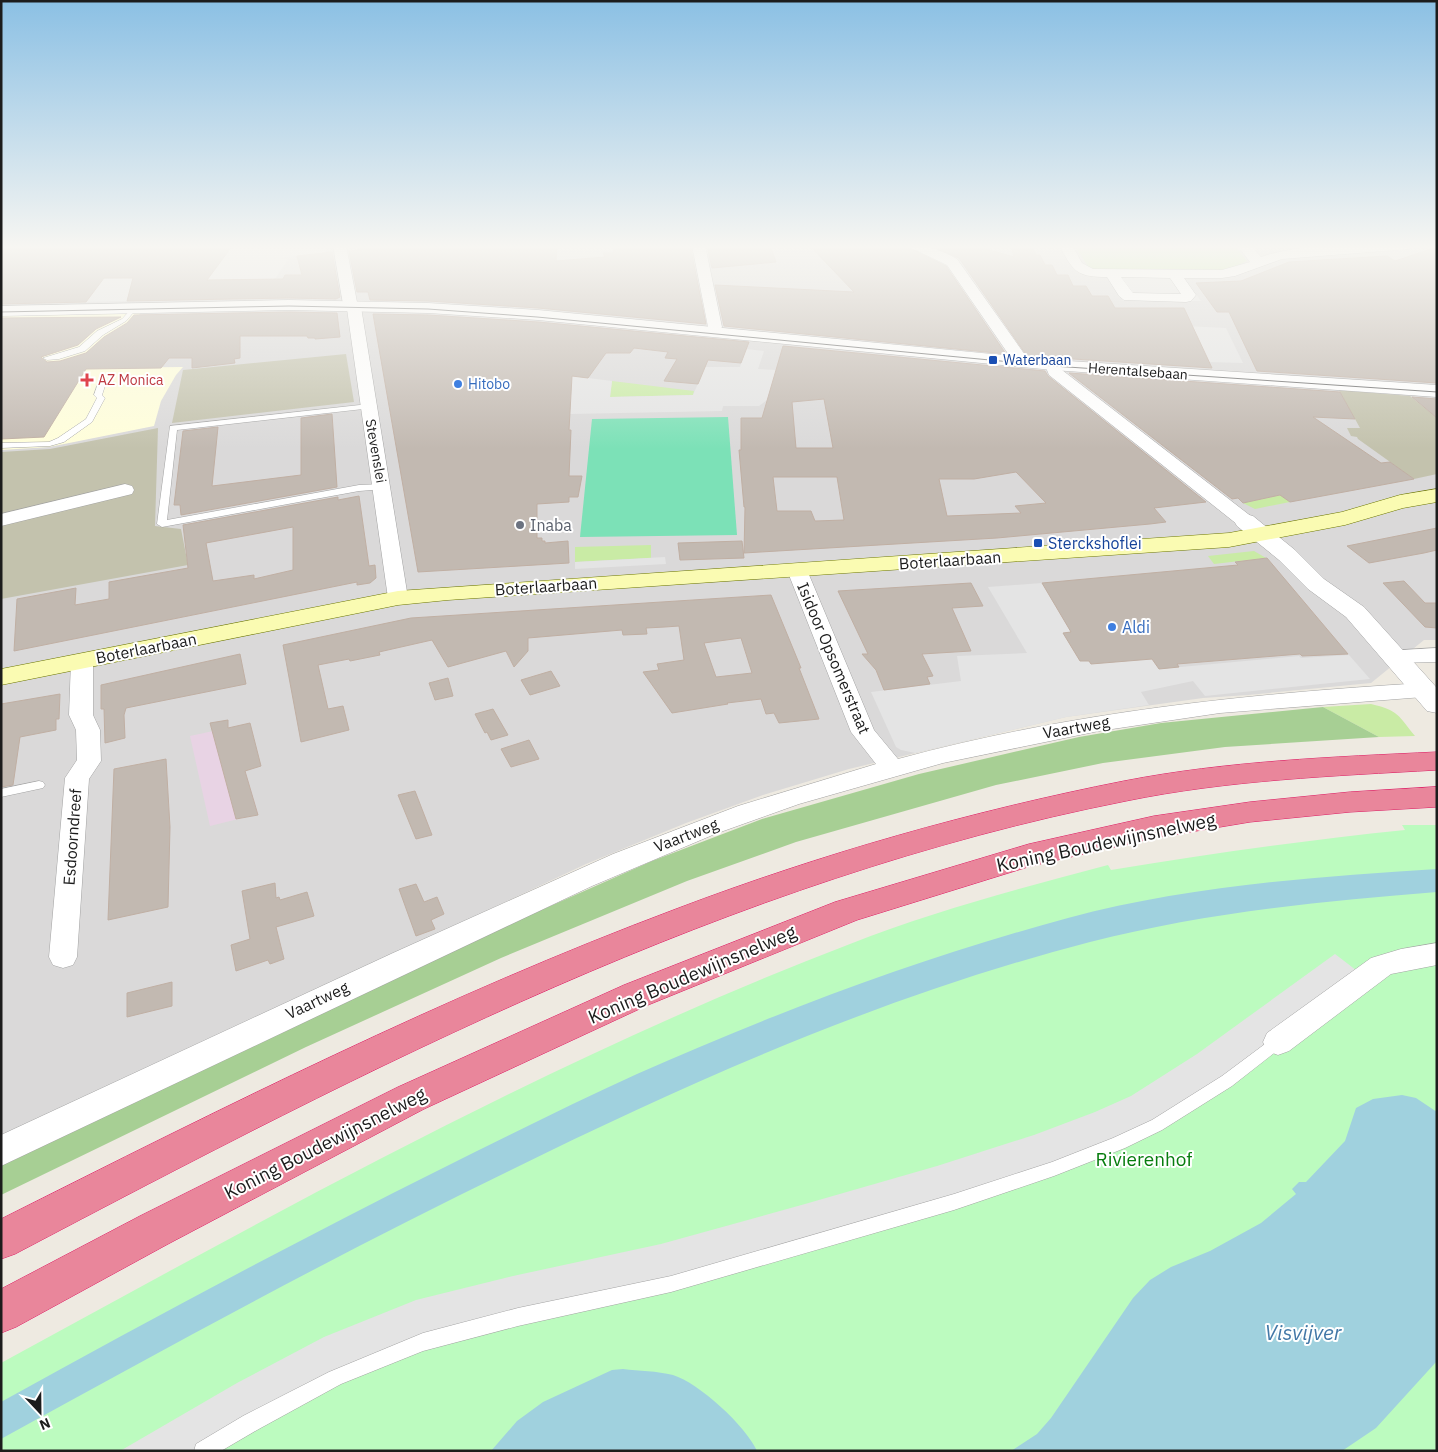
<svg xmlns="http://www.w3.org/2000/svg" width="1438" height="1452" font-family="'IBM Plex Sans',sans-serif">
<style>
.residential{fill:#dad9d9}
.industrial{fill:#e8d3e4}
.education{fill:#fffeda}
.construction{fill:#c3c2ad}
.grass{fill:#c9eba5}
.forest{fill:#a7cf94}
.park{fill:#bcfbbf}
.pitch{fill:#7ce1b7}
.parking{fill:#e4e4e4}
.water{fill:#a0d1de}
.building{fill:#c2b9b1;stroke:#c0afa3;fill-rule:evenodd}
.lines{fill:none;stroke-linecap:round;stroke-linejoin:round}
.service-casing{stroke:#a3a3a3;stroke-width:1}
.minor-casing{stroke:#a3a3a3;stroke-width:1}
.tertiary-casing{stroke:#a3a3a3;stroke-width:1}
.secondary-casing{stroke:#6c7601;stroke-width:1}
.motorway-casing{stroke:#dd1d64;stroke-width:1}
.service{fill:#fff;fill-rule:evenodd}
.minor{fill:#fff;fill-rule:evenodd}
.tertiary{fill:#fff;fill-rule:evenodd}
.secondary{fill:#fafbb2;fill-rule:evenodd}
.motorway{fill:#e9869b;fill-rule:evenodd}
.tram{stroke:#6a6a6a;stroke-width:1}
.transit-dot{fill:#1a4fb4;stroke:#fff;stroke-width:2}
.health-dot{fill:#e0444e;stroke:#fff;stroke-width:2}
.shop-dot{fill:#3f7fe0;stroke:#fff;stroke-width:2}
.worship-dot{fill:#6b7280;stroke:#fff;stroke-width:2}
.labels{text-anchor:middle;stroke-width:4;stroke-linejoin:round;paint-order:stroke}
.far-transit-label{font-size:14px;fill:#164399;stroke:#fff;text-anchor:start}
.far-street-label{font-size:14px;fill:#1c1c1c;stroke:#fff}
.far-health-label{font-size:14px;fill:#be3a42;stroke:#fff;text-anchor:start}
.far-shop-label{font-size:14px;fill:#366cbe;stroke:#fff;text-anchor:start}
.worship-label{font-size:16px;fill:#5b616d;stroke:#fff;text-anchor:start}
.transit-label{font-size:16px;fill:#164399;stroke:#fff;text-anchor:start}
.street-label{font-size:16px;fill:#1c1c1c;stroke:#fff}
.shop-label{font-size:16px;fill:#366cbe;stroke:#fff;text-anchor:start}
.near-street-label{font-size:19px;fill:#1c1c1c;stroke:#fff}
.near-park-label{font-size:19px;fill:#077d0e;stroke:#fff}
.near-water-label{font-size:21px;font-style:italic;fill:#4378a7;stroke:#fff}
</style>
<rect width="100%" height="100%" fill="#eeeae1"/>
<polygon class="residential" points="1,245 1437,245 1437,640 1424,640 1371,683 1248,695 1203,698 1066,717 849,769 763,795 686,823 586,864 1,1140"/>
<polygon class="industrial" points="232,727 258,814 210,826 190,736"/>
<polygon class="education" points="143,310 95,368 183,367 176,375 161,401 154,426 49,447 1,450 1,315"/>
<g class="construction">
<polygon points="346,354 354,402 172,423 183,370"/>
<polygon points="1339,390 1410,396 1437,418 1437,474 1414,479 1358,439 1357,437 1351,436 1347,428 1360,428"/>
<polygon points="158,428 155,526 181,529 188,565 1,599 1,452 50,449"/>
</g>
<g class="grass">
<polygon points="1074,245 1234,245 1247,261 1225,271 1099,271 1089,268"/>
<polygon points="612,381 694,391 693,395 610,397"/>
<polygon points="1281,495 1290,502 1255,509 1243,503"/>
<polygon points="651,545 651,558 575,562 575,547"/>
<polygon points="1254,551 1266,558 1214,564 1208,556"/>
<path d="M1371 704C1398 710 1399 716 1415 736L1379 737 1323 707Z"/>
</g>
<polygon class="forest" points="1323,707 1379,737 1225,747 1103,763 996,785 796,842 687,881 501,958 306,1047 1,1195 1,1166 496,930 652,861 762,819 919,774 1079,737 1161,723"/>
<path class="park" d="M1402 825H1437V1451H1V1363C278 1212 555 1057 850 944 934 911 1021 888 1108 865L1111 870C1209 854 1306 840 1405 830Z"/>
<polygon class="pitch" points="728,417 737,535 580,537 592,419"/>
<g class="parking">
<polygon points="252,245 325,245 326,253 278,258 288,259 275,279 231,280 217,300 192,300 222,260 133,275 127,301 86,302 96,289 97,279 123,278 144,256"/>
<polygon points="1109,278 1184,278 1201,301 1123,301"/>
<polygon points="1185,326 1226,328 1243,363 1208,362"/>
<polygon points="746,349 764,351 758,369 776,370 767,400 759,406 723,406 722,411 570,414 572,376 612,381 610,397 693,395 705,367 740,367"/>
<polygon points="665,557 666,564 575,569 575,562"/>
<polygon points="1042,583 1071,632 1063,633 1080,661 1089,661 1091,664 1152,659 1159,669 1299,656 1301,658 1349,655 1370,679 1205,696 1193,681 1141,692 1149,705 1066,717 915,753 901,750 896,747 871,692 961,681 957,656 1027,653 988,587"/>
<polygon points="1335,954 1365,977 1157,1125 954,1202 423,1342 203,1451 120,1451 237,1383 324,1337 416,1300 513,1276 661,1244 805,1204 937,1166 1034,1135 1095,1112 1131,1096 1197,1054"/>
</g>
<g class="water">
<path d="M1437 869V892C1321 901 1203 913 1090 942 889 994 697 1078 511 1170 338 1254 169 1346 1 1439V1402C147 1321 293 1243 441 1169 506 1137 571 1104 637 1074 777 1012 920 958 1068 918 1187 886 1313 877 1437 869Z"/>
<polygon points="1402,1095 1416,1098 1437,1112 1437,1361 1376,1428 1342,1451 1011,1451 1037,1434 1051,1418 1133,1298 1150,1280 1171,1267 1210,1251 1261,1223 1296,1194 1292,1189 1299,1182 1306,1182 1345,1141 1356,1108 1373,1099"/>
<path d="M623 1369C639 1371 657 1371 673 1375 699 1383 746 1426 757 1451H491L517 1421 543 1402 612 1370Z"/>
</g>
<g class="building">
<polygon points="1,245 233,245 207,280 283,279 285,275 302,275 297,256 332,252 340,297 336,299 289,298 127,301 133,278 104,278 86,302 1,304"/>
<polygon points="358,245 557,245 556,261 605,257 603,253 614,253 613,250 618,249 616,245 690,245 706,324 538,308 428,301 370,300 368,292 357,292 349,251 359,250"/>
<polygon points="707,245 770,245 776,262 712,268"/>
<polygon points="809,245 903,245 946,266 1006,354 724,326 715,285 854,292"/>
<polygon points="928,245 972,245 1014,257 1011,245 1031,245 1036,255 1040,255 1045,265 1052,265 1057,275 1068,275 1073,286 1086,286 1092,296 1108,296 1115,308 1184,308 1212,368 1027,356 959,258"/>
<polygon points="1437,247 1437,383 1257,371 1229,312 1217,312 1196,283 1241,281 1289,262 1387,256 1395,261"/>
<polygon points="289,312 337,313 340,337 315,339 315,338 308,338 307,336 240,336 240,358 234,359 235,363 192,368 192,358 169,358 161,368 86,369 44,437 1,439 1,318 121,317 96,329 78,345 41,357 47,362 60,361 86,353 104,337 127,323 134,315"/>
<polygon points="373,314 428,315 538,322 749,342 741,363 708,360 698,384 664,381 677,359 665,358 668,352 634,348 630,353 606,353 588,378 572,376 569,430 571,430 569,476 582,476 578,497 569,497 569,502 537,504 537,538 542,538 542,541 545,541 545,543 568,541 569,563 418,572"/>
<path d="M783 346 1045 371 1048 376 1206 502 1154 508 1166 522 1150 524 997 538 744 553 745 507H744L739 450H741V418H762ZM824 399 833 448H796L792 402ZM1016 472 1046 503 1015 506 1021 513 947 516 939 479H974ZM773 477H837L844 520 815 521 811 511H777Z"/>
<polygon points="1069,373 1340,392 1355,419 1313,417 1381,463 1390,462 1414,479 1290,502 1280,495 1243,503 1238,498 1232,499"/>
<polygon points="1412,397 1437,399 1437,418"/>
<polygon points="332,414 337,487 181,515 180,505 174,505 183,431 218,427 212,486 301,475 301,418"/>
<path d="M359 496 369 566 375 565 376 578 370 583 357 585V582L14 651 17 599 76 588 75 605 109 599V582L188 568 183 525 338 497V500ZM293 527V570L254 579V575L213 581 206 543Z"/>
<polygon points="1437,528 1437,550 1424,553 1369,563 1347,546"/>
<polygon points="742,541 744,558 680,560 678,543"/>
<polygon points="1267,558 1348,654 1302,656 1300,654 1177,664 1179,667 1159,669 1152,659 1091,664 1089,661 1080,661 1063,633 1071,632 1042,583 1238,565 1235,562"/>
<polygon points="1404,581 1425,603 1437,603 1437,628 1425,627 1383,583"/>
<polygon points="971,583 983,606 952,608 971,651 922,654 933,676 927,677 930,684 884,690 876,670 862,654 868,654 838,591"/>
<path d="M771 595 801 668H799L819 719 779 723 774 713 766 714 761 699 727 703 728 704 672 713 643 672 659 670 657 664 684 660 679 626 665 627 646 628 647 634 623 635 622 630 528 638V651L514 667 506 651 448 667 432 640 379 652 380 655 350 661 349 659 318 665 328 709 343 706 349 730 301 742 283 645 411 618ZM741 638 752 673 716 677 704 643Z"/>
<polygon points="240,654 246,684 126,708 124,715 125,738 105,743 104,709 101,709 101,685"/>
<polygon points="551,671 560,686 530,695 521,680"/>
<polygon points="448,678 453,696 435,700 429,683"/>
<polygon points="60,694 59,719 56,719 56,730 20,737 13,785 1,787 1,704"/>
<polygon points="493,709 508,735 491,740 487,732 485,733 475,714"/>
<polygon points="228,720 228,728 250,723 261,766 245,771 258,815 236,819 210,723"/>
<polygon points="529,740 539,759 511,767 501,749"/>
<polygon points="166,759 170,827 168,907 108,920 114,769"/>
<polygon points="415,791 432,835 416,839 398,795"/>
<polygon points="275,883 276,898 279,897 280,900 307,892 314,916 276,927 284,959 270,964 268,960 236,971 231,945 250,939 242,891"/>
<polygon points="416,884 424,902 437,897 444,914 431,920 435,929 416,936 399,889"/>
<polygon points="172,982 172,1006 127,1017 127,993"/>
</g>
<g class="lines">
<defs>
<g id="service">
<polygon points="135,305 138,307 126,321 103,335 85,351 59,359 47,360 43,358 79,347 97,331 122,319"/>
<polygon points="99,381 106,383 102,395 105,398 92,422 64,442 50,446 1,448 1,443 49,442 58,438 86,419 97,398 94,395"/>
<polygon points="369,404 372,404 372,408 177,430 167,520 359,485 382,484 385,485 385,489 359,491 162,527 157,524 170,426"/>
<polygon points="39,781 43,782 45,785 43,788 1,797 1,789"/>
<polygon points="1278,1036 1283,1038 1285,1042 1283,1046 1232,1086 1162,1130 1125,1148 1054,1176 954,1210 671,1292 518,1326 423,1351 341,1384 257,1430 221,1451 194,1451 196,1444 243,1416 329,1372 423,1333 518,1308 671,1276 954,1194 1052,1162 1113,1138 1152,1120 1222,1076 1273,1038"/>
</g>
<g id="minor">
<polygon points="333,245 346,245 357,302 361,307 408,598 405,602 398,604 391,602 388,598 347,309 343,304"/>
<polygon points="692,245 705,245 722,327 717,335 707,335 704,332 708,327"/>
<path d="M905 245C925 245 939 249 957 259L1025 355 1026 361 1024 364H1012L1009 355 947 265Z"/>
<path d="M1059 245H1072L1082 263 1093 269 1222 270 1250 262 1237 245H1250L1261 257C1303 242 1370 245 1415 245L1409 249 1282 259 1235 276 1222 278H1184L1196 295 1191 301 1186 302 1124 300 1119 296 1107 277C1076 277 1073 271 1059 245ZM1121 277 1170 278 1181 294 1133 293Z"/>
<polygon points="1053,360 1059,362 1062,370 1252,517 1255,521 1252,525 1245,527 1238,525 1049,375 1045,365 1047,362"/>
<polygon points="125,484 132,486 134,490 132,494 1,526 1,514"/>
<path d="M797 564 804 566 807 570 874 730 898 759C1072 712 1244 694 1423 683L1431 685 1434 690 1431 695 1423 697 1220 713 1099 731 943 763 799 804 715 834 592 886 1 1166V1135L393 953 613 854 738 806 876 764 851 732 787 570 790 566Z"/>
<polygon points="1437,648 1437,662 1394,663 1386,661 1383,656 1386,651"/>
<polygon points="82,654 90,656 93,661 93,715 100,730 101,761 89,779 77,957 73,965 63,968 53,965 49,957 65,778 77,760 76,730 69,715 71,661 74,656"/>
<polygon points="1437,943 1437,965 1391,974 1289,1051 1278,1055 1267,1051 1263,1042 1267,1033 1371,958 1401,949"/>
</g>
<g id="tertiary">
<polygon points="289,300 428,303 538,310 1053,360 1437,385 1437,397 1053,370 538,320 428,313 289,310 1,316 1,306"/>
<polygon points="1245,514 1253,516 1295,550 1324,579 1364,607 1437,688 1437,713 1427,711 1346,617 1308,589 1279,560 1237,526 1234,521 1237,516"/>
</g>
<polygon id="secondary" points="1437,489 1437,502 1403,508 1345,525 1229,547 448,600 398,605 1,685 1,669 398,591 1229,533 1342,512 1400,495"/>
<g id="motorway">
<path d="M1437 752V770C1333 776 1228 780 1126 801 730 879 370 1067 15 1254L1 1259V1219C222 1108 444 996 676 909 821 854 972 811 1124 781 1227 761 1332 757 1437 752Z"/>
<polygon points="1437,787 1437,807 1350,812 1250,822 1154,838 1031,866 857,920 648,1005 424,1109 168,1244 16,1327 1,1333 1,1289 140,1216 398,1087 624,985 835,902 1029,844 1154,816 1250,802 1350,792"/>
</g>
</defs>
<use href="#service" class="service-casing"/>
<use href="#minor" class="minor-casing"/>
<use href="#tertiary" class="tertiary-casing"/>
<use href="#secondary" class="secondary-casing"/>
<use href="#motorway" class="motorway-casing"/>
<use href="#service" class="service"/>
<use href="#minor" class="minor"/>
<use href="#tertiary" class="tertiary"/>
<use href="#secondary" class="secondary"/>
<use href="#motorway" class="motorway"/>
<polyline class="tram" points="1,312 289,306 428,309 537,317 1053,366 1437,392"/>
</g>
<linearGradient id="sky" x2="0" y2="1"><stop stop-color="#8bc0e4"/><stop offset="0.55" stop-color="#f7f6f2"/><stop offset="1" stop-color="#f7f6f2" stop-opacity="0"/></linearGradient>
<rect width="1438" height="449" fill="url(#sky)"/>
<g class="transit-dot">
<rect x="988" y="355" width="10" height="10" rx="2.5"/>
<rect x="1033" y="538" width="10" height="10" rx="2.5"/>
</g>
<path class="health-dot" d="M84.5 372.5h5v5h5v5h-5v5h-5v-5h-5v-5h5z"/>
<g class="shop-dot">
<circle cx="458" cy="384" r="5"/>
<circle cx="1112" cy="627" r="5"/>
</g>
<circle class="worship-dot" cx="520" cy="525" r="5"/>
<g class="labels">
<g class="far-transit-label">
<text x="1003" y="365">Waterbaan</text>
</g>
<g class="far-street-label">
<text transform="translate(1138 371) rotate(4)" y="5">Herentalsebaan</text>
<text transform="translate(376 451) rotate(80)" y="5">Stevenslei</text>
</g>
<g class="far-health-label">
<text x="98" y="385">AZ Monica</text>
</g>
<g class="far-shop-label">
<text x="468" y="389">Hitobo</text>
</g>
<g class="worship-label">
<text x="530" y="531">Inaba</text>
</g>
<g class="transit-label">
<text x="1048" y="549">Sterckshoflei</text>
</g>
<g class="street-label">
<text transform="translate(950 560) rotate(-4)" y="6">Boterlaarbaan</text>
<text transform="translate(546 586) rotate(-4)" y="6">Boterlaarbaan</text>
<text transform="translate(146 648) rotate(-11)" y="6">Boterlaarbaan</text>
<text transform="translate(834 658) rotate(67)" y="6">Isidoor Opsomerstraat</text>
<text transform="translate(1076 727) rotate(-10)" y="6">Vaartweg</text>
<text transform="translate(686 835) rotate(-21)" y="6">Vaartweg</text>
<text transform="translate(72 837) rotate(-86)" y="6">Esdoorndreef</text>
<text transform="translate(317 1000) rotate(-25)" y="6">Vaartweg</text>
</g>
<g class="shop-label">
<text x="1122" y="633">Aldi</text>
</g>
<g class="near-street-label">
<text transform="translate(1106 842) rotate(-12)" y="7">Koning Boudewijnsnelweg</text>
<text transform="translate(692 974) rotate(-23)" y="7">Koning Boudewijnsnelweg</text>
<text transform="translate(325 1143) rotate(-27)" y="7">Koning Boudewijnsnelweg</text>
</g>
<g class="near-park-label">
<text x="1144" y="1166">Rivierenhof</text>
</g>
<g class="near-water-label">
<text x="1303" y="1340">Visvijver</text>
</g>
</g>
<rect width="1438" height="1452" fill="none" stroke="#1c1c1c" stroke-width="5"/>
<g transform="translate(40 1412) rotate(158)" stroke="#ffffff" stroke-width="4" paint-order="stroke">
<path d="M0-4L9 19L0 12L-9 19Z" fill="#1c1c1c"/>
<text y="-8" font-size="14" font-weight="bold" text-anchor="middle" fill="#1c1c1c">N</text>
</g>
</svg>
